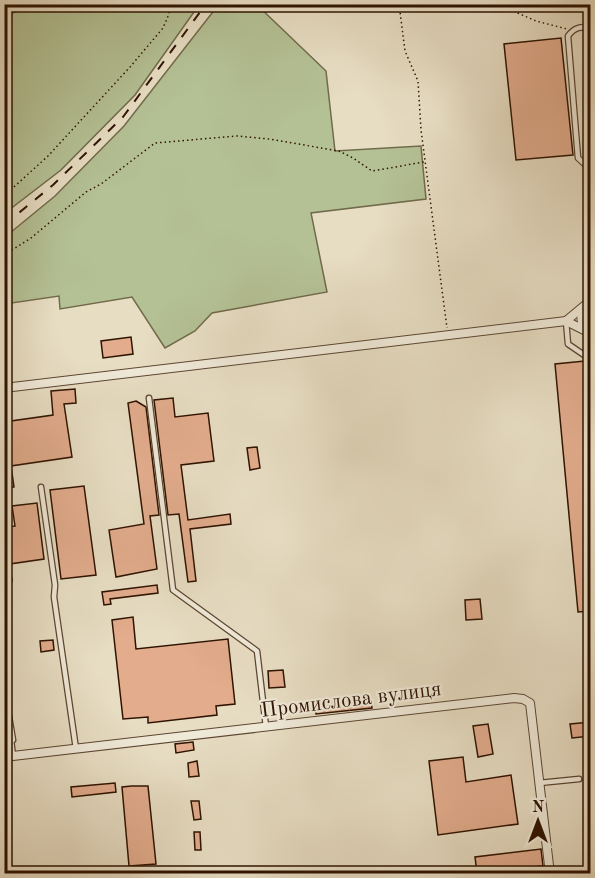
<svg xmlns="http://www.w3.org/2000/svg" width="595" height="878" font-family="'Old Standard TT',serif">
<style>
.green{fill:#b4c195;stroke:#716a4b;stroke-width:1.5}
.building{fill:#e2ac8d;stroke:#2e1301;stroke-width:1.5}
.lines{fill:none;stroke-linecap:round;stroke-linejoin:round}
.lane-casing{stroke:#5c4632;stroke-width:7}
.street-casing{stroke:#5c4632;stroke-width:10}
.secondary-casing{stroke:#2e1301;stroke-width:14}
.path{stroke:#2e1301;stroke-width:1.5;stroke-dasharray:1.5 3;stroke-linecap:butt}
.lane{stroke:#efe9d8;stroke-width:4.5}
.street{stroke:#efe9d8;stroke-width:8}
.secondary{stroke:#efe9d8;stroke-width:12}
.rail{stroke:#2e1301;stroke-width:2;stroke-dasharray:10 10;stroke-linecap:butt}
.labels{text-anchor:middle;stroke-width:4.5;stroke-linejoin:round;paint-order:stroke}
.street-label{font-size:21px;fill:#2e1301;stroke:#efe9d8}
</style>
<rect width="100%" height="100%" fill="#e7ddc3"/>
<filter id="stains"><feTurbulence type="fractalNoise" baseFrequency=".00333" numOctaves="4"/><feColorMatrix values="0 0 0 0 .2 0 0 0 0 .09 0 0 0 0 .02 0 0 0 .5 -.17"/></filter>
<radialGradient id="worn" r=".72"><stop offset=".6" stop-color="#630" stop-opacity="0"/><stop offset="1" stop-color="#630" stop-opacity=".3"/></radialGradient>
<g class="green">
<polygon points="219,4 257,5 326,71 335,151 421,146 426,199 311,213 327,292 212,313 195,331 165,348 132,297 60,309 59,296 5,304 5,237 55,196 124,126"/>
<polygon points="33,5 199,5 135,95 61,170 5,213 5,16"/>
</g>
<g class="building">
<polygon points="561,38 573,155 516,160 504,44"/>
<polygon points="131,337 133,354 103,358 101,341"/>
<polygon points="585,361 589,363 591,383 591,611 578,612 555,364"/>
<polygon points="75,389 76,403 64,404 72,457 11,466 14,487 4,489 4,422 53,415 51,391"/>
<polygon points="173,398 175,417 208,413 214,461 181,465 188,520 230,514 231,524 190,529 196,581 188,582 179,514 168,515 154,400"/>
<polygon points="136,401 146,407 159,515 150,516 157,569 116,577 109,530 144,524 128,403"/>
<polygon points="257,447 260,468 250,470 247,448"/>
<polygon points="84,486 96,575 61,579 50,490"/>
<polygon points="37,503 44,559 10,564 12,581 4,582 4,527 15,526 12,506"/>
<polygon points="157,585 158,593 110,599 111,604 104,605 102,592"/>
<polygon points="480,599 482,619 466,620 465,600"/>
<polygon points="133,617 136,649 228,639 235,704 216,706 217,715 148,723 148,717 123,719 112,620"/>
<polygon points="53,640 54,650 41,652 40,641"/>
<polygon points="283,670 285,687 269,688 268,671"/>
<polygon points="370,696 372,708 316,714 315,702"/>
<polygon points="591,722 591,736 572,738 570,724"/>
<polygon points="488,724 493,754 478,757 473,726"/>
<polygon points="193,742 194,750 176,753 175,744"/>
<polygon points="463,757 466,782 511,775 518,824 438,835 429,761"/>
<polygon points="197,761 199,776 189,777 188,763"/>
<polygon points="115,783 116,792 72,797 71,787"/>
<polygon points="132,786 148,786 156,864 129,866 122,787"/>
<polygon points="191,801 199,801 201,819 194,820"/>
<polygon points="194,832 200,832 201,850 195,850"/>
<polygon points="541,849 543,866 477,873 475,857"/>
</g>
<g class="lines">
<defs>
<g id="lane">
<path d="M590 28C580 26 574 28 568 36L578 158 590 169"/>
<polyline points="566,321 568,344 590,359"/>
<polyline points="149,398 173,590 257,651 266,727"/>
<polyline points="41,487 55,585 54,597 76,749"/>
<polyline points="4,687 13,740 4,741"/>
<polyline points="11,740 13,756"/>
<polyline points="539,783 579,779"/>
</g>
<g id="street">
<path d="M584 308C579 318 582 327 590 334"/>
<polyline points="566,321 590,301"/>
<polyline points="4,388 566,321 586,331"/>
<polyline points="4,757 514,698 523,699 530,703 550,874"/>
</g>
<polyline id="secondary" points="4,7 10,4"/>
</defs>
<use href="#lane" class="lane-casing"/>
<use href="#street" class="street-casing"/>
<use href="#secondary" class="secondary-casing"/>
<g class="path">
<polyline points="399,4 405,51 418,81 421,130 447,328"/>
<polyline points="497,4 536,21 567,29"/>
<polyline points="4,196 48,156 130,67 163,28 169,14 169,4"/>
<polyline points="4,255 31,238 86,192 101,184 155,143 237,136 269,139 339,151 353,158 372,171 424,162"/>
</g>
<use href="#lane" class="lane"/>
<use href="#street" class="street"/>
<use href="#secondary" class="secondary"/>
<polyline class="rail" points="4,225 53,185 123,117 206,4"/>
</g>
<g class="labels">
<g class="street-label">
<text transform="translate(351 699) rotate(-7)" y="7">Промислова вулиця</text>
</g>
</g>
<rect width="595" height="878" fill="none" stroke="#e7ddc3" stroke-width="24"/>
<rect x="6" y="6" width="583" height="866" fill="none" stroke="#2e1301" stroke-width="3"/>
<rect x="12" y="12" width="571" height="854" fill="none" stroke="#2e1301" stroke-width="1.5"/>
<g transform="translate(538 821)" stroke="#efe9d8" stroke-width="4.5" paint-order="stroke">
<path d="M0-4.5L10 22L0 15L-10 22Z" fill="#2e1301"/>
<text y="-9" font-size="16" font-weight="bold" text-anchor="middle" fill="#2e1301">N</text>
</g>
<rect width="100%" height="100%" filter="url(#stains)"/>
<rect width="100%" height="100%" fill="url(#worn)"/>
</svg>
